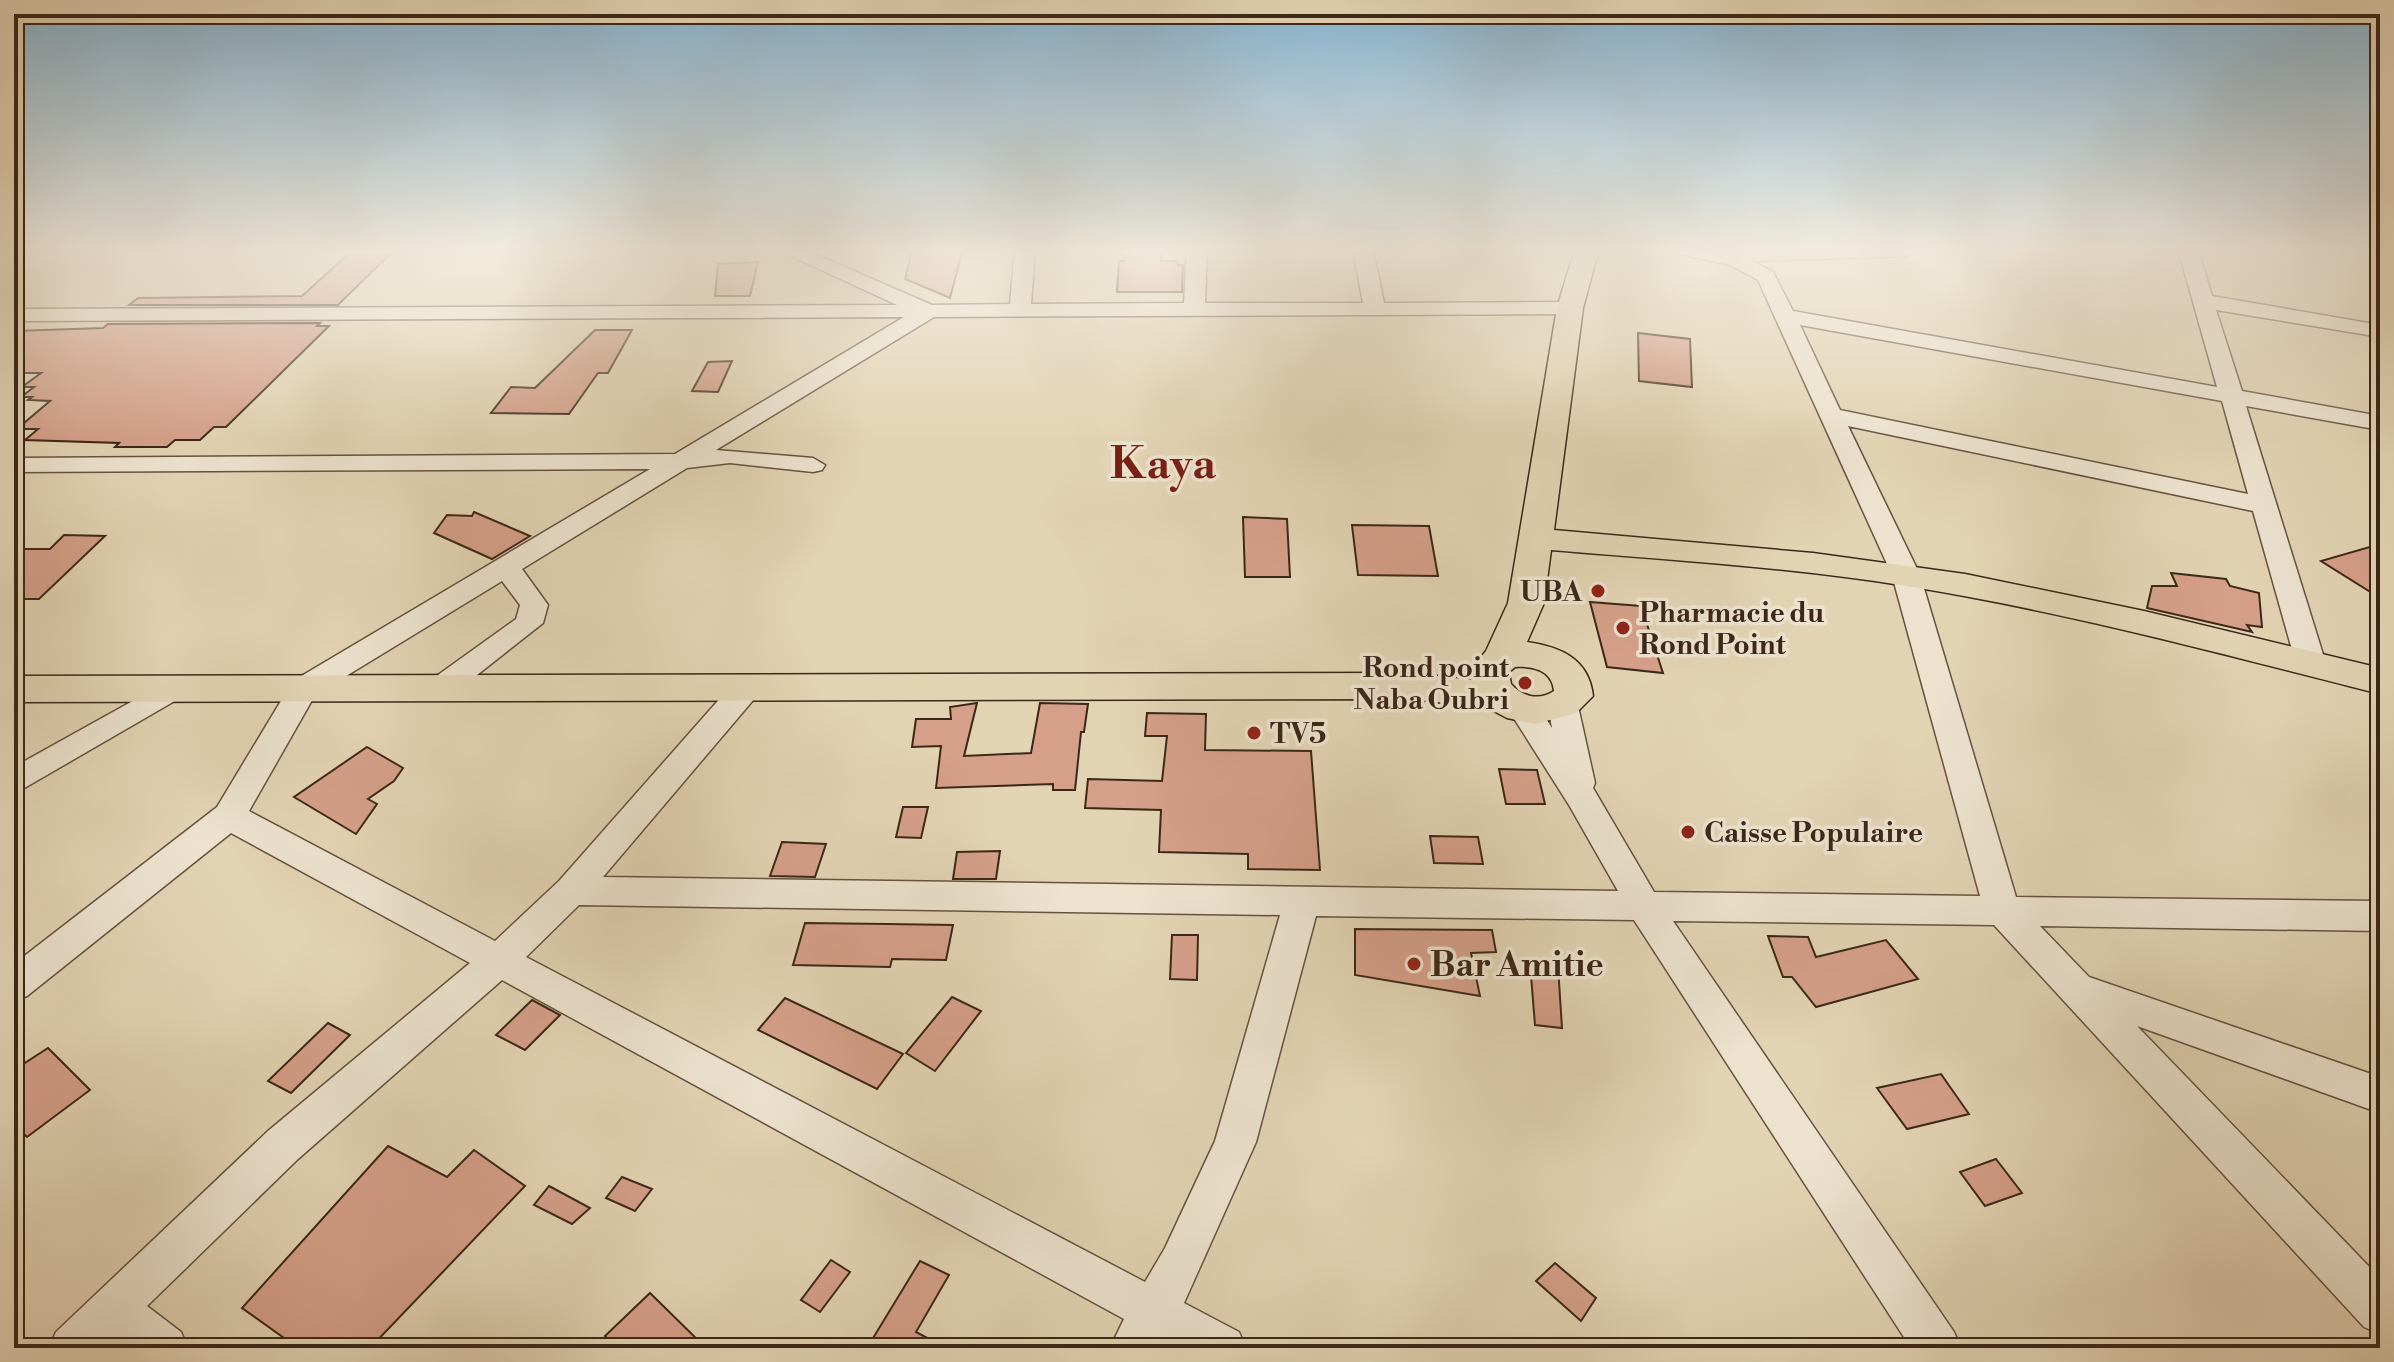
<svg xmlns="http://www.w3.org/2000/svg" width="2394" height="1362" font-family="'Libre Bodoni',serif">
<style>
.building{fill:#d59f89;stroke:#3c2718;stroke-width:2}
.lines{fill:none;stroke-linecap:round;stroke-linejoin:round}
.minor-casing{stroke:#66523f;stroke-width:3}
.major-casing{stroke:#3c2718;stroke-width:3}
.minor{fill:#ece2ce;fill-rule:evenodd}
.major{fill:#e2d3b3;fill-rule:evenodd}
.poi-dot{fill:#8f2418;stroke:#ece2ce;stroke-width:3}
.labels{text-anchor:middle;stroke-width:7;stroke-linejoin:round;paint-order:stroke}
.poi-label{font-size:28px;font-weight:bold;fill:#3c2718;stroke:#ece2ce;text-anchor:start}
.near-poi-label{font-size:34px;font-weight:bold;fill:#3c2718;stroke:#ece2ce;text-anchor:start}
.town-label{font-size:44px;font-weight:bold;fill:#7a1f14;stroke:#ece2ce}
</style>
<rect width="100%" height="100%" fill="#e2d3b3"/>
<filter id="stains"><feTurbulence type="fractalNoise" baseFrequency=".0025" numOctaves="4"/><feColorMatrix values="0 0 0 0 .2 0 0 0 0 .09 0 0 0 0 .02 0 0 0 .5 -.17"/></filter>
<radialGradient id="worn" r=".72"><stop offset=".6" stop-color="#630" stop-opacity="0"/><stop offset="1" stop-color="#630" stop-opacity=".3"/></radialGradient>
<g class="building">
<polygon points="354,249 395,249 338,305 129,305 138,298 302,296"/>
<polygon points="1122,250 1162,250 1161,261 1177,261 1178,265 1183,265 1182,292 1117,292 1119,261 1124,261"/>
<polygon points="912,251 962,253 950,298 905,279"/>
<polygon points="758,262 750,296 715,296 718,264"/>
<polygon points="320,323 317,326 329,326 226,427 214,427 200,440 175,440 167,447 115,447 119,443 25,440 38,429 17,429 50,401 28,400 32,397 21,397 34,387 22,387 41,373 14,373 14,331 103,328 108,324"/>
<polygon points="595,330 632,330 608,373 598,373 569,414 491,413 511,387 535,388"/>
<polygon points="1638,333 1690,339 1692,387 1639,381"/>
<polygon points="732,361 718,392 692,391 708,362"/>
<polygon points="474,512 530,536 492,559 434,533 447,515 472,516"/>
<polygon points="1243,517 1287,519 1290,577 1245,577"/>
<polygon points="1352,525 1429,526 1438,576 1358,575"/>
<polygon points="64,535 105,536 39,599 14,599 14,549 50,549"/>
<polygon points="2380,544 2380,598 2321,561"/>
<polygon points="2171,573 2226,579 2230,586 2259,593 2262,627 2247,625 2252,632 2147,608 2152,586 2177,586"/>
<polygon points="1590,602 1641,606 1663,673 1607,667"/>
<polygon points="977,703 964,756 1031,753 1040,703 1088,704 1084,732 1081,732 1075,790 1053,790 1053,784 936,788 941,746 912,747 916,719 951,719 950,707"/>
<polygon points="1147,713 1206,714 1205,750 1311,751 1320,870 1248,869 1248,854 1159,852 1161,810 1085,808 1088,779 1162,781 1167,736 1145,736"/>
<polygon points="367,747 403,768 394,781 368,799 377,804 356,834 294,797"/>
<polygon points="1499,769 1537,770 1545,804 1506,804"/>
<polygon points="903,807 928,807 921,838 896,837"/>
<polygon points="1430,836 1478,837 1483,864 1434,863"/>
<polygon points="782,842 826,844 815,877 770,876"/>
<polygon points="1000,851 996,879 953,879 957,852"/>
<polygon points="805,923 887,924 953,925 946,960 892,959 890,967 793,965"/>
<polygon points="1355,929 1492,930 1496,952 1471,953 1480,996 1355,975"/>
<polygon points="1172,935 1198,935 1197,980 1170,979"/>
<polygon points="1768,936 1808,937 1816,957 1886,940 1918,979 1816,1007 1792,977 1783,977"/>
<polygon points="1530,963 1558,966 1562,1028 1535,1025"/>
<polygon points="952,997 981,1011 935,1071 906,1053"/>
<polygon points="785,998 903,1054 877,1089 758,1030"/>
<polygon points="532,1000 560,1015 525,1050 496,1035"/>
<polygon points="328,1023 350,1035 291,1093 268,1081"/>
<polygon points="48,1048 90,1090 27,1137 14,1124 14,1070"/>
<polygon points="1941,1074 1969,1114 1907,1129 1877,1088"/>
<polygon points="388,1146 447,1177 474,1150 525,1186 370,1348 298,1348 242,1308"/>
<polygon points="1996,1159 2022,1193 1985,1206 1960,1172"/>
<polygon points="622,1177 652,1189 635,1211 606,1198"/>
<polygon points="549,1186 590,1208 572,1224 534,1205"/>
<polygon points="831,1260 850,1272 820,1312 801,1300"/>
<polygon points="920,1261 949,1275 916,1332 946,1348 867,1348"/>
<polygon points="1555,1263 1596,1298 1581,1321 1536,1281"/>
<polygon points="650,1293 706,1348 616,1348 605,1336"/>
</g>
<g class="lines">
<defs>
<g id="minor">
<path d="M776 249H803L932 305 1010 304 1015 249H1035L1031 304 1184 303 1187 249H1207L1205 303H1363L1353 249H1373L1384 303 1570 302 1580 308 1570 314 934 317 716 450 813 458 825 465 822 470 813 472 730 463 687 468 522 569 548 605 543 623 453 694 442 697 431 694 427 687 431 680 516 619 520 605 502 581 315 695 249 811 495 941 559 881 738 678 749 675 760 678 764 685 760 692 603 877 1618 891 1569 805 1508 709 1512 701C1535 695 1541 711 1552 728L1548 706 1552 698 1563 695 1574 698 1578 706 1595 783 1593 788 1654 892 1980 896 1892 575 1758 280 1730 265 1675 253 1672 249C1699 249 1727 256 1752 249H1917L1908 256 1753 261 1773 272 1793 311 2217 387 2178 249H2198L2212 296 2380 325V337L2216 310 2242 391 2380 416V430L2246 406 2326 664 2321 671 2311 674 2301 671 2296 664 2253 511 1848 426 1920 575 2016 897 2380 901V931L2040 926 2089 977 2380 1077V1113L2137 1026 2380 1278V1334L2364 1327 1994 925 1673 921 1954 1332 1961 1348H1911L1634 920 1316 916 1256 1142 1184 1303 1239 1332 1246 1348H1177L1163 1340 1158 1348H1110L1124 1319 502 980 298 1159 147 1306 181 1332 188 1348H127L115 1338 105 1348H49L56 1332 268 1131 470 963 231 833 27 996 14 1001V964L217 807 293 681 650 469 14 472V458L675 454 904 317 14 321V309L897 305ZM1800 325 2222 401 2248 494 1840 410ZM579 905 1280 915 1215 1141 1165 1248 1145 1282 526 957Z"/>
<polygon points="174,678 185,681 189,688 185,695 14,794 14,767"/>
</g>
<path id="major" d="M1575 249H1599L1583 308 1554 530 1813 553 1965 574 2144 611 2380 668V694C2223 654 2067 612 1907 586 1789 567 1670 560 1551 550L1544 603 1527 642C1561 647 1589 659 1593 696L1576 713 1535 724 1507 718 1488 708 1411 699 14 702V676L1411 673 1472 680 1471 669 1486 651 1508 603 1557 308ZM1515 667C1533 666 1552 670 1554 691 1539 701 1523 697 1511 684L1509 672Z"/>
</defs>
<use href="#minor" class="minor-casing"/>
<use href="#major" class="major-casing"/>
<use href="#minor" class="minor"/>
<use href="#major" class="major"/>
</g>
<linearGradient id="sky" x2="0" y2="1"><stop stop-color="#87b5d3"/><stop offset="0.57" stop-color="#f2ebdd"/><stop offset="1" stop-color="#f2ebdd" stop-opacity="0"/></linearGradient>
<rect width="2394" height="440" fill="url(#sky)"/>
<g class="poi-dot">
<circle cx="1598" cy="591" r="8"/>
<circle cx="1623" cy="628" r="8"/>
<circle cx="1525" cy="683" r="8"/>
<circle cx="1254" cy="733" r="8"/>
<circle cx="1688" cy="832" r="8"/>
<circle cx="1414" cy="964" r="8"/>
</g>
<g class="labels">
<g class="poi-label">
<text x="1582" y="601" text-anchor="end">UBA</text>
<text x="1639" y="622">Pharmacie du<tspan x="1639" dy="32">Rond Point</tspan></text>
<text x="1509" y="677" text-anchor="end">Rond point<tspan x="1509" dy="32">Naba Oubri</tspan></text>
<text x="1270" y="743">TV5</text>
<text x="1704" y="842">Caisse Populaire</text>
</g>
<g class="near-poi-label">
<text x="1430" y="976">Bar Amitie</text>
</g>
<g class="town-label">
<text x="1163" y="478">Kaya</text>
</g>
</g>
<rect width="2394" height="1362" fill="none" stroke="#e2d3b3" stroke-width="48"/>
<rect x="16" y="16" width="2362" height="1330" fill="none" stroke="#3c2718" stroke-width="4"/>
<rect x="24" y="24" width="2346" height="1314" fill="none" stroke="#3c2718" stroke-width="2"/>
<rect width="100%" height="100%" filter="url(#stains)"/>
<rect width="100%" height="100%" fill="url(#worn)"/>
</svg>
